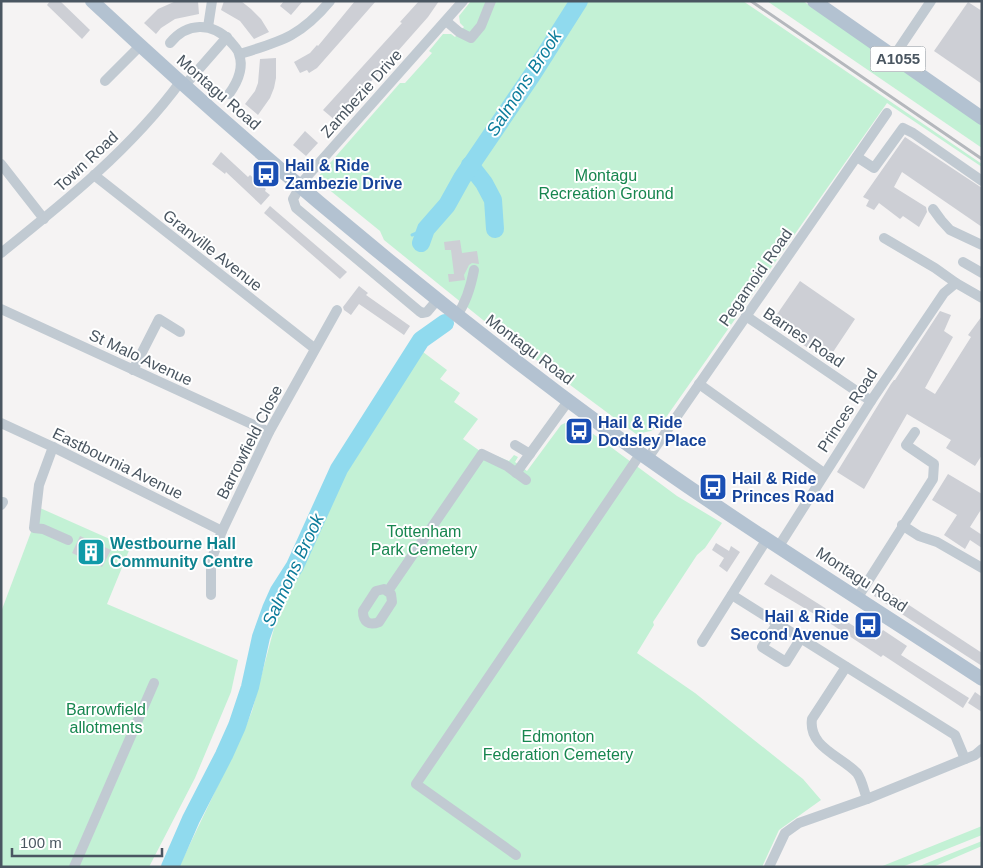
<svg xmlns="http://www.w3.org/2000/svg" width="983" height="868" font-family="Helvetica,sans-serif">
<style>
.green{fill:#c3f1d5}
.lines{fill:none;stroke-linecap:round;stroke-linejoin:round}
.stream{stroke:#90daee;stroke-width:3}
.river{stroke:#90daee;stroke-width:18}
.building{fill:#cdcfd5}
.minor{stroke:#c1cad2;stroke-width:10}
.major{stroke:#b3c2d1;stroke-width:14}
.rail{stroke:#b5b8bd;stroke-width:3}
.labels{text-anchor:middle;stroke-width:4;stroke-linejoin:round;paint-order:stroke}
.shield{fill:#fff;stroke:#808990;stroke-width:1}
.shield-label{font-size:15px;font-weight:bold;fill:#4a5661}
.street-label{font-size:16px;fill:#4a5661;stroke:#fff}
.transit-label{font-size:16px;font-weight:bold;fill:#164399;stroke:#fff;text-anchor:start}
.park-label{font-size:16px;fill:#17864f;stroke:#fff}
.culture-label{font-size:16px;font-weight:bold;fill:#0d838f;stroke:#fff;text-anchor:start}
.water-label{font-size:18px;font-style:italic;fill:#0c7c9b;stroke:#fff}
</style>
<rect width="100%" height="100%" fill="#f5f3f3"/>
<g class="green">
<polygon points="471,1 743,1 982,164 982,167 887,103 662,423 651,431 636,434 483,320 384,240 380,231 316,179 400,83 405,83 432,53 429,51 443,34 451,34 455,37 464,27 460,23 459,16"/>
<polygon points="767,1 803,1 982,124 982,148"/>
<polygon points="419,349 447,370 440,379 460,393 454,402 478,419 463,439 480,451 482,450 509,461 514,455 518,457 515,462 527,471 561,425 573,419 677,496 722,523 705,548 697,555 653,622 654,625 637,653 695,693 803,779 821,800 779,830 762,867 179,867 243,733 252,711 277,617 285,599 280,595 297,566 313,530 341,472"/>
<polygon points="40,508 130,548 107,604 238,660 231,692 195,778 149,867 1,867 1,612"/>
<polygon points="982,826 982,835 902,867 880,867"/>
<polygon points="982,841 982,846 933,867 917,867"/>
</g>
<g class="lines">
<polyline class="stream" points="412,235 426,229"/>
<g class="river">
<polyline points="470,165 484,183 493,200 495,229"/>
<polyline points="421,243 426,229 447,205 462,178 532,75 579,1"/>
<polyline points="170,867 191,819 224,755 237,726 250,687 261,637 271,609 279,591 295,566 339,469 421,340 445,323"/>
</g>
</g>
<g class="building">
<polygon points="50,1 60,1 90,30 82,39 47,5"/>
<polygon points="176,1 198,1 199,14 175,19 161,28 156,34 144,23 158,9"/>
<polygon points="224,1 241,1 251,9 261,19 269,32 254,39 240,21 221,10"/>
<polygon points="284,1 303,1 291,15 280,6"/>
<polygon points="355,1 376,1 317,68 309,73 307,70 300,73 294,62 310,53 317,45 318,46"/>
<polygon points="419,1 439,1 428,17 336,121 323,110 402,23 400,22"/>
<polygon points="968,2 982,11 982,84 934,51"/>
<polygon points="276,58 276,78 274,88 270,98 258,115 245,104 255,91 258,83 260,59"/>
<polygon points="305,131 318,143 306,156 293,145"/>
<polygon points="905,137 982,188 982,227 902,172 894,187 926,207 927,212 919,227 903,216 900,219 879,203 874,210 866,206 869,200 863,197"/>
<polygon points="221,152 248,177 250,175 266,189 265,191 270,195 261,205 226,172 225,174 212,164"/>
<polygon points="270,206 347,272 340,279 264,213"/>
<polygon points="460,240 462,253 477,251 479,264 472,263 469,265 464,275 465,280 449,282 448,274 454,274 451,250 445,250 444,242"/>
<polygon points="800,281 855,319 829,358 813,347 811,350 771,323"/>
<polygon points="359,286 368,293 366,295 410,326 404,335 359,304 351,315 344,310 343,307"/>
<polygon points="940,311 951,315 944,331 953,337 925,388 935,394 971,337 968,335 982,316 982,455 975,466 946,448 951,440 907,414 864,489 837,472 891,384 894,380 895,380"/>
<polygon points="948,474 982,494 982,508 970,527 982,535 982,548 970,540 965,549 944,535 957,515 932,500"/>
<polygon points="80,536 111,550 102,567 72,553"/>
<polygon points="716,543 729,551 731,546 740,552 727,572 719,566 724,558 712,550"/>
<polygon points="771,574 876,640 883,630 907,646 901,655 969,698 963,708 883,655 881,657 831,624 764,584"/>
<polygon points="880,586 982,653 982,666 874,596"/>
<polygon points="975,692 982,697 982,712 968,703"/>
</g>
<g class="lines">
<g class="minor">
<polyline points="446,21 459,32 471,38 481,26 491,1"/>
<polyline points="208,27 212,1"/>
<path d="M170 43C187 22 212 22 230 41 233 45 238 49 239 54 244 68 237 83 229 94"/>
<path d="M240 54C282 41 301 36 330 1"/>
<polyline points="894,56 931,1"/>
<polyline points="105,81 140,46"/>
<polyline points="185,85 227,37"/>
<polyline points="857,157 874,168 903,128 913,133 982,181"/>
<polyline points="1,164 44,219"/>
<polyline points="94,175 314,348"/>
<polyline points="933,209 941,220 950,230 982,245"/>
<polyline points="884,238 935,268 956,283"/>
<path d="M1 253C66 201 132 148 181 81"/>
<polyline points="963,262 982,273"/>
<polyline points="438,299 427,312 422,313 419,311 296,208 293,199 304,180 463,1"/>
<polyline points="1,309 269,432"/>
<path d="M457 315C467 301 471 286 474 270"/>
<polyline points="746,316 871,401"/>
<polyline points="133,370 159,319 180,332"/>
<polyline points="699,384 824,473"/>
<polyline points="1,423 53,447 222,531"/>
<polyline points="515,445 530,454"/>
<polyline points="53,447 39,485 34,528 43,529 68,540"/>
<polyline points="648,458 887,113"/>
<polyline points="516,473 569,400"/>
<polyline points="1,505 3,502"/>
<polyline points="902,525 919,536 937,542 982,568"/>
<polyline points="779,546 871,401 944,293 956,283 982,298"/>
<path d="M384 589 391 594 392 602 379 622C369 626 363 622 363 611L376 591Z"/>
<polyline points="388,591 482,454 507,466 526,480"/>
<polyline points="211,595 211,561 222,531 269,432 337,310"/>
<polyline points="732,595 955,735 965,759"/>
<polyline points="858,597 933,479 934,464 906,445 915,432"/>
<polyline points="777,624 762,647 786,662 801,638"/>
<polyline points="702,642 767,539"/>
<path d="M846 667 812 719C808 747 841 756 857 773 862 780 864 791 867 799"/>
<polyline points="516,855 416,784 641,453"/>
<polyline points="74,867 154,683"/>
<polyline points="769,867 785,833 799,823 867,799 975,755 982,749"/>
</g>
<g class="major">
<path d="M92 1C258 156 433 302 616 436 735 522 860 599 982 679"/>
<polyline points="814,1 982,118"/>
</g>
<polyline class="rail" points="751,1 982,159"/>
</g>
<defs>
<symbol id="bus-square" viewBox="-11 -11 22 22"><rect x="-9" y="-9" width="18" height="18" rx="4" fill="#1a4fb4" stroke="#fff"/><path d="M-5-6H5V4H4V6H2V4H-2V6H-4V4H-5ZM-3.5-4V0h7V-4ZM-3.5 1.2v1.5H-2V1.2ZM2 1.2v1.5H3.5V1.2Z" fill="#fff"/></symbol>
<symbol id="building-square" viewBox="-11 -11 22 22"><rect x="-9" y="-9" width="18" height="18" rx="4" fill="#0f9aa8" stroke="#fff"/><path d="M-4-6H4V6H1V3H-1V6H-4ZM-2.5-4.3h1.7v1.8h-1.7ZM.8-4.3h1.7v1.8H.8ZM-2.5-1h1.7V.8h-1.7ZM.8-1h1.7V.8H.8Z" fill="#fff"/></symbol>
</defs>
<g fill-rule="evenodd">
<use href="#bus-square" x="250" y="158" width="32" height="32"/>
<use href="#bus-square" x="563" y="415" width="32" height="32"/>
<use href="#bus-square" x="697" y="471" width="32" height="32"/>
<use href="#building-square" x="75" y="536" width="32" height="32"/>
<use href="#bus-square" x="852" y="609" width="32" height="32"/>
</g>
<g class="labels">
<rect class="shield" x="870.5" y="46.5" width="55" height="25" rx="4"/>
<g class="shield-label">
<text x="898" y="64">A1055</text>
</g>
<g class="street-label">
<text transform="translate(219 92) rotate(41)" y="6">Montagu Road</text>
<text transform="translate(361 93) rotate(-48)" y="6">Zambezie Drive</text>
<text transform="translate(86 161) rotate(-43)" y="6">Town Road</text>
<text transform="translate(213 250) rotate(38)" y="6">Granville Avenue</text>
<text transform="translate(755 277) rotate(-55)" y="6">Pegamoid Road</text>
<text transform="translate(804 337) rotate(34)" y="6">Barnes Road</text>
<text transform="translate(530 349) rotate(37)" y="6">Montagu Road</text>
<text transform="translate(141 357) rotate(25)" y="6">St Malo Avenue</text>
<text transform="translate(847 410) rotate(-57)" y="6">Princes Road</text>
<text transform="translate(249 442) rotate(-63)" y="6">Barrowfield Close</text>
<text transform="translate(118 463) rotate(26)" y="6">Eastbournia Avenue</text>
<text transform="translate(862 579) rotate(33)" y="6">Montagu Road</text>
</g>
<g class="transit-label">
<text x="285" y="171">Hail &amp; Ride<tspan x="285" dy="18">Zambezie Drive</tspan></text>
<text x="598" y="428">Hail &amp; Ride<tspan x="598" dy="18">Dodsley Place</tspan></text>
<text x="732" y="484">Hail &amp; Ride<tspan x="732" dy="18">Princes Road</tspan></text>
<text x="849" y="622" text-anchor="end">Hail &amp; Ride<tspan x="849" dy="18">Second Avenue</tspan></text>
</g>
<g class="park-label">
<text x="606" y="181">Montagu<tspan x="606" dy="18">Recreation Ground</tspan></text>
<text x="424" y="537">Tottenham<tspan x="424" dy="18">Park Cemetery</tspan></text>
<text x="106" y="715">Barrowfield<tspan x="106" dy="18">allotments</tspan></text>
<text x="558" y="742">Edmonton<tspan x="558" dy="18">Federation Cemetery</tspan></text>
</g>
<g class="culture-label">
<text x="110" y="549">Westbourne Hall<tspan x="110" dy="18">Community Centre</tspan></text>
</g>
<g class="water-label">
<text transform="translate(524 83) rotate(-57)" y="6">Salmons Brook</text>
<text transform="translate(293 570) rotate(-65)" y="6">Salmons Brook</text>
</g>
</g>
<rect width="983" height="868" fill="none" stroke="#4a5661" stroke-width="5"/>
<path d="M12 848v8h150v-8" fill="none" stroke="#4a5661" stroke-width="2.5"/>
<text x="20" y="848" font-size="15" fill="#4a5661" stroke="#ffffff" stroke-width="4" paint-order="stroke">100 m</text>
</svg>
